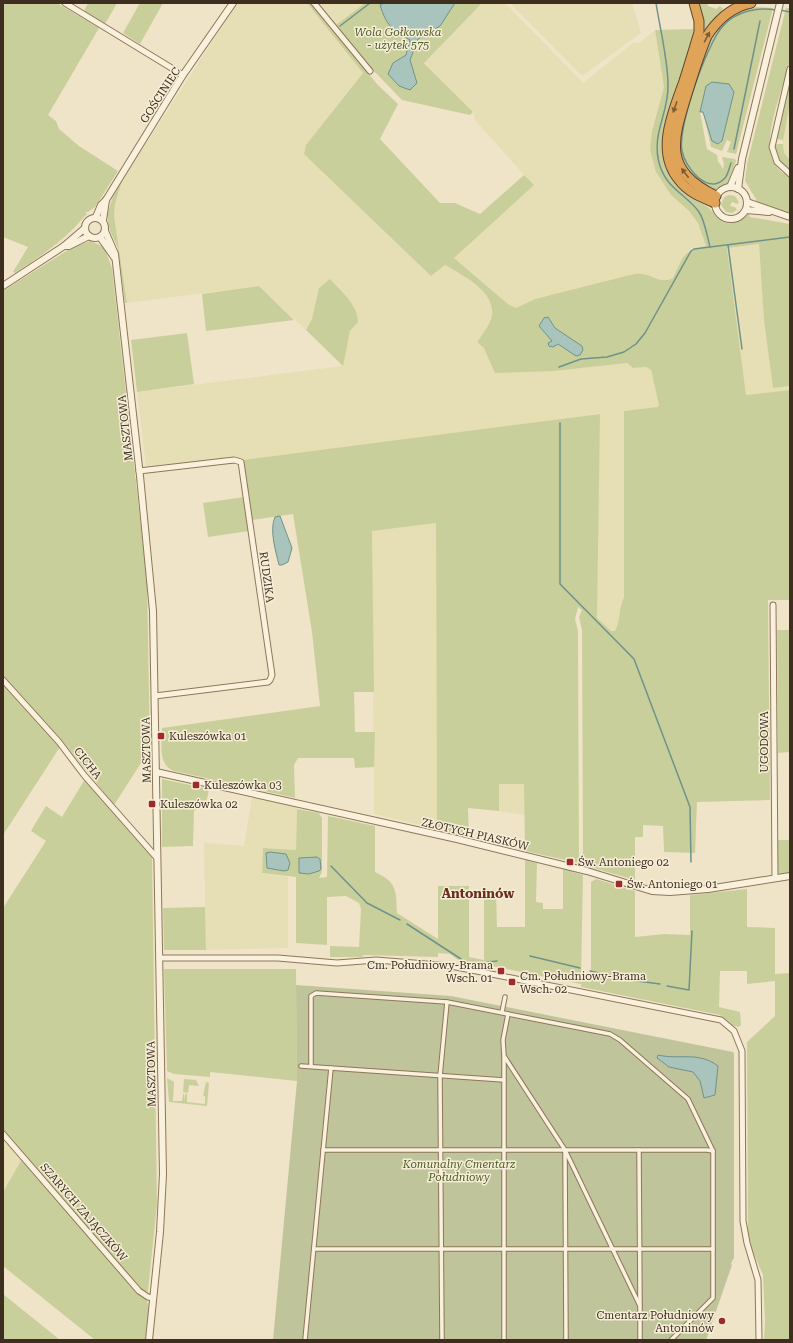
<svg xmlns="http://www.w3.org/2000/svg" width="793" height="1343" font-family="'Roboto Serif',serif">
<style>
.farmland{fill:#e6deb5}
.green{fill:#c9cf9b}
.cemetery{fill:#bfc49a}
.water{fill:#a9c4bc;stroke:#6f938a}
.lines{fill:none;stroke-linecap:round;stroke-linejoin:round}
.stream{stroke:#6f938a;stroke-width:1.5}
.pedestrian-casing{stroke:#8d765c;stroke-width:5.5}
.minor-casing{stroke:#8d765c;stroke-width:7}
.tertiary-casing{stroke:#8d765c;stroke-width:8}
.motorway-casing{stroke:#5b4430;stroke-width:11}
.pedestrian{stroke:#faf1dc;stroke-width:3.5}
.minor{stroke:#faf1dc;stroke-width:5}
.tertiary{stroke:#faf1dc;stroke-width:6}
.motorway{stroke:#e0a458;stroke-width:9}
.oneway{fill:#7e5d36}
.poi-dot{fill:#9e2a2b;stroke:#f7eed8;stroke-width:1.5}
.labels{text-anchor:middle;stroke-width:3;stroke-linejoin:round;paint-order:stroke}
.park-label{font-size:11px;font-style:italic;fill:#4d5a26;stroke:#f7eed8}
.street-label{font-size:11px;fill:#3d2e20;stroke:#f7eed8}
.poi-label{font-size:11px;fill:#3d2e20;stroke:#f7eed8;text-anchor:start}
.quarter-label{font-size:13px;font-weight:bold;fill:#6b2e1e;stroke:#f7eed8}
</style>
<rect width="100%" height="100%" fill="#f0e4c8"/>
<g class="farmland">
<polygon points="237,3 307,3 363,73 306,145 431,276 445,265 463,275 482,290 491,303 492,314 487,329 477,342 484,348 490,359 554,371 627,363 633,368 646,367 651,369 659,404 657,407 624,411 624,597 621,602 618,625 615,631 611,631 597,619 599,414 243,460 239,458 146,466 137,392 342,366 350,331 358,322 319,288 312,319 306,330 259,286 127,303 114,216 115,204 122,181"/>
<polygon points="318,3 365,3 336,25"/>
<polygon points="480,3 505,3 583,83 634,42 638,44 655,30 664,87 652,131 671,195 689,211 698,223 706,246 692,248 687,252 673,278 664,282 641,273 630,275 535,299 516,308 508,304 454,258 533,185 475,120 473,112 423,61"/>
<polygon points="510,3 632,3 641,33 582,76"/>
<polygon points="790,104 790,160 784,153 782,138"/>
<polygon points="759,244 764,321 773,388 790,386 790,390 746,395 727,248"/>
<polygon points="436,523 437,829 374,814 372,531"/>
<polygon points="499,784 525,784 525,815 499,811"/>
<polygon points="252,797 297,807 296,850 263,848 262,873 288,877 288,948 206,950 204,843 244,846"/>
<polygon points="3,1137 22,1159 3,1192"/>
</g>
<g class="green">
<path d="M3 3H57L99 28 48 115 56 121 59 129 79 146 118 171 95 207 88 212H85L87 214C81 219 78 225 72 230 55 247 34 260 15 273L13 272 28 247 3 237Z"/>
<polygon points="88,3 117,3 105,24 84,11"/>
<polygon points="140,3 163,3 140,44 123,33"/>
<path d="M307 3H311L377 84 398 104 380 139 440 203H455L480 214 524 175 534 185 454 258 508 304 516 308 535 299 630 275C634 274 639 273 643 274 654 276 661 284 673 278 683 258 682 250 706 246L698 223 689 211 671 195 656 172 650 150 652 131 664 87 655 30 694 29C688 84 625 162 696 200 700 203 706 205 709 208 716 215 720 225 731 223 738 222 742 215 749 214L750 217 790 224V386L773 388 764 321 759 244 727 248 746 395 790 390V600H768L770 800 697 802 695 853 664 852 663 826 643 825V837H635V880L583 865 582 630 579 617 582 610 578 607 575 619 578 631 579 863 525 851 524 784H499V811L468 808 469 837 437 829 436 523 372 531 374 692H354L355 732H375L374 767 355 768 354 758H298L294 765 295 798 174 771C157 764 162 744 162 728L320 706 312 632 293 514 252 520 243 460 600 414 597 618 611 631H615C621 620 618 608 624 597V411L657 407 659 405 651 370 646 367 633 368 627 363 554 371 495 373 484 348 477 342C483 334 490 325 492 315 495 291 462 275 445 265L431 276 304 154 306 145 363 73Z"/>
<polygon points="365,3 482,3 424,63 473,112 470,115 402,100 373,70 336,25"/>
<polygon points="697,3 707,3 708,6 716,9 720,6 724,10 713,20 703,35"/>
<polygon points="757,7 773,8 736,154 727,152 731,142 727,140 722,151 711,147 703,112 712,141 720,144 722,141 734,92 700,112 707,149 717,155 718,161 723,169 724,164 722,157 735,159 736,161 728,183 714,190 710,190 686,171 677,141 709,38 722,22 738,11"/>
<path d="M786 8H790C790 25 792 42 790 58 786 89 747 159 790 177V213L756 204V199L745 181 747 164Z"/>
<polygon points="790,77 790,104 783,140 777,139 776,137"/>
<polygon points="778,144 783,144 784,153 790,160 790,170 778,159 775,145"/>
<polygon points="122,181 115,204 114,216 127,303 125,303 118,248 110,231 107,215 113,196"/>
<polygon points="729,195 735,196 739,202 737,204 732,202 730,206 735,207 737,210 732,213 726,212 721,205 724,197"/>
<polygon points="90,241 104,247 112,268 147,581 150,749 114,805 61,739 3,678 3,291 79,243 80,245"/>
<path d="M330 279C341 292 358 304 358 322L350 331 343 366 306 330 312 319 319 288Z"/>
<polygon points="259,286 294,320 206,331 202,294"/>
<polygon points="187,333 194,384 137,392 131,340"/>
<polygon points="244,497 249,531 208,537 203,503"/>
<polygon points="777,630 790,630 790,752 778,753"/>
<polygon points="3,684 60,747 3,835"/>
<polygon points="85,779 152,855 157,1204 148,1291 146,1292 140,1289 3,1131 3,908 46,841 31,831 32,829 46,806 62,817"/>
<polygon points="162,779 209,789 206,804 194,811 193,846 162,847"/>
<path d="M297 809 319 813 322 818V872L319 878 327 877 328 816 375 826V872C397 882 396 890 397 913L438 939V886H469V957L484 960V889L496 890 497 927H525V860L537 863 536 902 543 903V909H563V869L583 875 581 980 591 982V882L596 879 635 891V937L664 934 690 935V895L747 889V927L775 928V974L790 973V1340H764L765 1321 763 1275 748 1241 747 1042 775 1016V981L747 984V971H720L719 1007 740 1012 741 1025 739 1027 734 1026 720 1015 581 987V984L497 967 461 962 450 954 438 953V957L364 955 362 957H330V946L359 947 361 909 359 903 346 896 327 897V945L296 943V877L262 873 263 848 296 850Z"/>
<polygon points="777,840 790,840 790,873 781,875 777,872"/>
<polygon points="205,907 206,950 164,950 163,908"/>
<polygon points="164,969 296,969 297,1081 210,1072 210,1077 174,1074 167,1071"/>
<polygon points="167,1078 174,1082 173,1101 182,1101 183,1094 184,1094 184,1102 185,1094 187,1094 187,1102 205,1104 205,1096 203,1096 206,1082 209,1083 207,1106 169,1102"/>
<polygon points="184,1079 196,1080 199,1086 189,1085 188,1093 183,1092"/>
<polygon points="22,1159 135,1291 147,1300 149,1309 145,1340 95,1340 3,1266 3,1192"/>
<polygon points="3,1294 60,1340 3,1340"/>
</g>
<polygon class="cemetery" points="296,985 451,996 733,1052 734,1054 734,1259 733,1259 731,1264 732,1265 706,1340 273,1340 297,1081"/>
<g class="water">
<path d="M384 3H455L440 26 418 39 410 60 417 83 410 90 399 86 388 74 393 63 406 55 410 40C392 29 387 27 380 5Z"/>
<polygon points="712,82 729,84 734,92 722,141 718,144 712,141 703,112 700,112 706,86"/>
<polygon points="548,317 555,328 582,346 583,350 580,355 576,356 558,344 553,347 549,346 548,343 552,341 539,326 544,318"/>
<path d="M280 516 292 548 288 562 282 565H279C276 552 269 530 275 517Z"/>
<polygon points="270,852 286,854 290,863 288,870 284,871 267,868 266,853"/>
<polygon points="317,857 320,859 321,869 319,871 309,874 299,873 299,858"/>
<path d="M658 1055C679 1060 698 1051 718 1066L715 1095 704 1098 700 1081 693 1072 669 1067 657 1058Z"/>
</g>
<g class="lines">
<g class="stream">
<path d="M656 3C660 29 668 60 668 85 669 114 650 135 660 166 668 190 686 194 699 212 705 221 707 236 710 247"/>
<polyline points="780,10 790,12"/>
<polyline points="340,26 370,3"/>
<polyline points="734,149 760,21"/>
<path d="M731 163C729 168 728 176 724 179 707 195 685 167 682 151 677 128 707 43 723 26 736 11 758 7 776 10"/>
<polyline points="728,245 742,349"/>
<polyline points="559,367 581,359 607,357 624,352 636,344 645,333 691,251 694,249 790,237"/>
<polyline points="560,423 560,584 634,659 690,807 691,862"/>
<polyline points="331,866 367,903 400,920"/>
<polyline points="407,924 461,959"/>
<polyline points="530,956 580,968"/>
<polyline points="488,962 497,961"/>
<polyline points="590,971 630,980 660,984"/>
<polyline points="667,986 689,990 692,931"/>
</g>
<defs>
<g id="pedestrian">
<polyline points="502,1012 505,997"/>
<polyline points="508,1014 503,1040 504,1056 565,1150 640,1306 640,1340"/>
<polyline points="301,1066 504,1080"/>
<polyline points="311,1066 311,996 316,993 447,1002 610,1034 620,1040 688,1099 713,1151 713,1298 671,1340"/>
<polyline points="323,1150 707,1150 713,1151"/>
<polyline points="639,1150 640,1305"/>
<polyline points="565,1151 566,1340"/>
<polyline points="314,1249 713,1249"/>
<polyline points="305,1340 331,1068"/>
<polyline points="442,1340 440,1076 447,1002"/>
<polyline points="504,1340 504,1057"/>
</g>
<g id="minor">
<polyline points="65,3 183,75"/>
<polyline points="314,3 370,71"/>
<polyline points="790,69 772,147 777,162 790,174"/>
<polyline points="139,471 234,460 241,462 272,675 270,680 268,682 155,696"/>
<polyline points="773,605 775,878"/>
<polyline points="3,680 59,742 84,775 157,858"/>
<polyline points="159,958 278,958 337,963 376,960 451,966 721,1020 734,1031 742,1051 743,1221 747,1243 758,1280 759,1340"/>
<polyline points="3,1134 139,1291 148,1297 153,1298"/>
</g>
<g id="tertiary">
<circle cx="731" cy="203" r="16"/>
<polyline points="730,187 738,168"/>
<polyline points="738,189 742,159 780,3"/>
<polyline points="747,202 790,217"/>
<polyline points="746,210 769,212"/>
<polyline points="96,217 101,205 106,200 183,75 233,3"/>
<circle cx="95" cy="228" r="10"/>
<polyline points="103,220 106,200"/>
<polyline points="105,231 115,254 140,476 153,611 163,1174 160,1232 149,1340"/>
<polyline points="100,237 114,257"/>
<polyline points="64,246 69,246 89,236"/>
<polyline points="3,286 64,246 85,228"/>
<polyline points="156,772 457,839 587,871 652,891 670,892 708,889 790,876"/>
</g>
<g id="motorway">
<path d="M694 3 699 21V32C694 49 689 65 684 81 673 112 655 151 679 180 688 192 701 197 715 203"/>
<path d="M716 196C663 170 672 142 687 94 693 75 699 55 707 36 718 19 731 7 751 3"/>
</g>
</defs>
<use href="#pedestrian" class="pedestrian-casing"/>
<use href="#minor" class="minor-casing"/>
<use href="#tertiary" class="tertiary-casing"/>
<use href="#motorway" class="motorway-casing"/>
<use href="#pedestrian" class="pedestrian"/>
<use href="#minor" class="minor"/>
<use href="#tertiary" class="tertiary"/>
<use href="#motorway" class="motorway"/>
</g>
<defs><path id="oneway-solid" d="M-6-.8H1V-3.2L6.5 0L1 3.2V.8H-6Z"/></defs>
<g class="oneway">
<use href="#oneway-solid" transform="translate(707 37) rotate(-62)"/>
<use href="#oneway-solid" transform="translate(675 107) rotate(109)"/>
<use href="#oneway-solid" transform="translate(685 173) rotate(-127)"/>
</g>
<g class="poi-dot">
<rect x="157" y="732" width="8" height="8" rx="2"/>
<rect x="192" y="781" width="8" height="8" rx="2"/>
<rect x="148" y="800" width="8" height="8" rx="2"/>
<rect x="566" y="858" width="8" height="8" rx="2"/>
<rect x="615" y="880" width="8" height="8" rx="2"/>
<rect x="497" y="967" width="8" height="8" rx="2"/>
<rect x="508" y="978" width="8" height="8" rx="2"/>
<circle cx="722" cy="1321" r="4"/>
</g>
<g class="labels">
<g class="park-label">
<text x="398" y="36">Wola Gołkowska<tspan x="398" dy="13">- użytek 575</tspan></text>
<text x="459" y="1168">Komunalny Cmentarz<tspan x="459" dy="13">Południowy</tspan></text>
</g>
<g class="street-label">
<text transform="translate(160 95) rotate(-57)" y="4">GOŚCINIEC</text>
<text transform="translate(125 428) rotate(-96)" y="4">MASZTOWA</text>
<text transform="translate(267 577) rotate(82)" y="4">RUDZIKA</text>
<text transform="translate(764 742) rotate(-90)" y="4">UGODOWA</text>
<text transform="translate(146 750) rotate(-91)" y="4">MASZTOWA</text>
<text transform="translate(88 763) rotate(52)" y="4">CICHA</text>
<text transform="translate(475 834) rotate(13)" y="4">ZŁOTYCH PIASKÓW</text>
<text transform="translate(151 1074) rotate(-91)" y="4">MASZTOWA</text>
<text transform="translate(84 1212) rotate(49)" y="4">SZARYCH ZAJĄCZKÓW</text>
</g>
<g class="poi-label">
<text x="169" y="740">Kuleszówka 01</text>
<text x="204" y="789">Kuleszówka 03</text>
<text x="160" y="808">Kuleszówka 02</text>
<text x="578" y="866">Św. Antoniego 02</text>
<text x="627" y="888">Św. Antoniego 01</text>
<text x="493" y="969" text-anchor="end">Cm. Południowy-Brama<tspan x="493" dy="13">Wsch. 01</tspan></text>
<text x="520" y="980">Cm. Południowy-Brama<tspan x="520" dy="13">Wsch. 02</tspan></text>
<text x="714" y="1319" text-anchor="end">Cmentarz Południowy<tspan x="714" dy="13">Antoninów</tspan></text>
</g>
<g class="quarter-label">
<text x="478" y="898">Antoninów</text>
</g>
</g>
<rect width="793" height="1343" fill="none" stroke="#3d2e20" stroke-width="8"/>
</svg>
